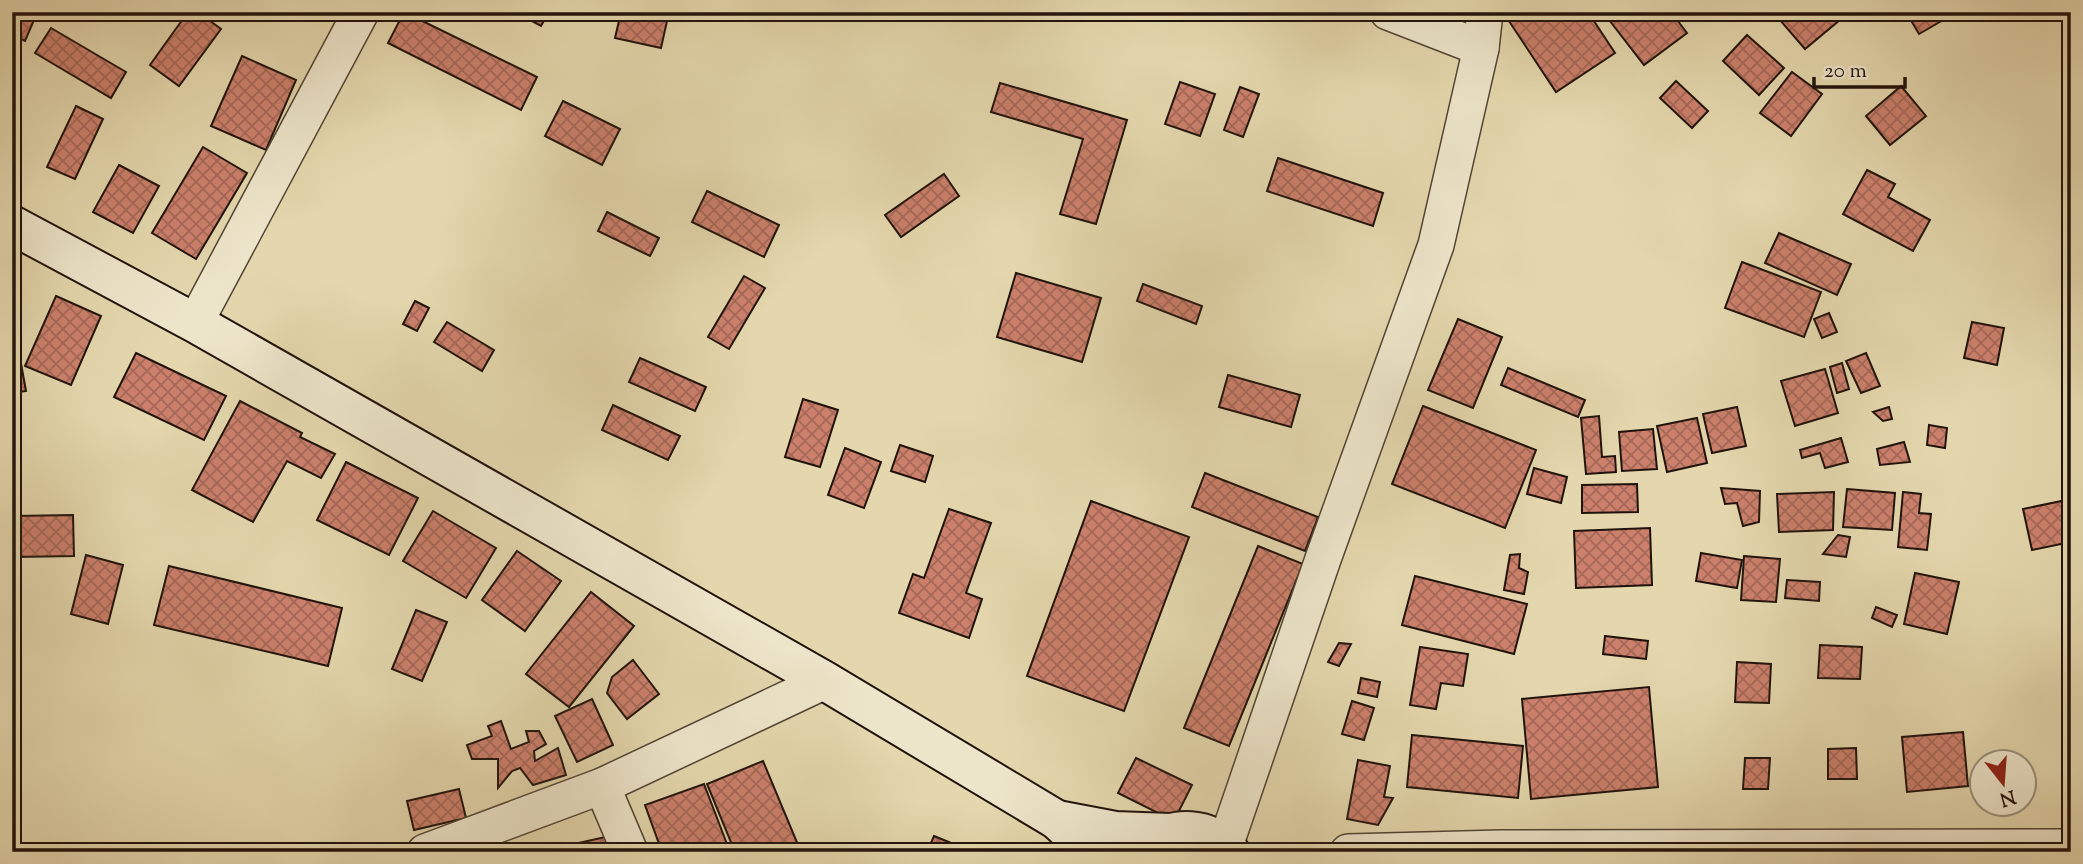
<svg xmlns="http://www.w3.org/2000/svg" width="2083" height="864" font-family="'Sorts Mill Goudy',serif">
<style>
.building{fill:url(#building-cross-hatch);stroke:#20130c;stroke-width:2}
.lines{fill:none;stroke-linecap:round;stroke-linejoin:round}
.street-casing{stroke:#514434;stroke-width:38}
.secondary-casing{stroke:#20130c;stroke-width:42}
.street{stroke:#ede5ca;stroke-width:35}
.secondary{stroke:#ede5ca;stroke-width:38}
</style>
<defs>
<pattern id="building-cross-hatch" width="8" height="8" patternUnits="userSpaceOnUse" patternTransform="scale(1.75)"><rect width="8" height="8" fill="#cc806c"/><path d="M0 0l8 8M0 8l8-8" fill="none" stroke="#a56857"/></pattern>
</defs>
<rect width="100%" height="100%" fill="#e4d7ad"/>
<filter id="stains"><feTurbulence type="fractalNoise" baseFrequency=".00286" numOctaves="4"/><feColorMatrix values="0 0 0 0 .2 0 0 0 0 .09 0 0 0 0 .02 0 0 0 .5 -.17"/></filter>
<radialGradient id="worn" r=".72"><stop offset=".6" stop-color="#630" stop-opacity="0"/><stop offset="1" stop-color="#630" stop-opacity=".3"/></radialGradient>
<g class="building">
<polygon points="12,12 34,20 25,41 12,35"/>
<polygon points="188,12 198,12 221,29 179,86 150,65"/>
<polygon points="404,12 537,77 521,110 388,43"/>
<polygon points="515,12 549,12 541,26"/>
<polygon points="621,12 669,12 661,48 615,38"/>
<polygon points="1503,12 1588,12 1615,53 1556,92"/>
<polygon points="1603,12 1671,12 1687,33 1644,65"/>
<polygon points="1773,12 1836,12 1841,19 1805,49"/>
<polygon points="1906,12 1957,12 1919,34"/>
<polygon points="51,28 126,72 111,98 35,53"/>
<polygon points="1747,35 1784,68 1759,95 1723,61"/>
<polygon points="242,56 296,80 266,150 211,126"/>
<polygon points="1792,72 1822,94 1791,136 1760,113"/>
<polygon points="1676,81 1708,111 1692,128 1660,98"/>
<polygon points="1180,82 1215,94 1200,136 1165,124"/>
<polygon points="1000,83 1127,120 1096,224 1060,214 1083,139 991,112"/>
<polygon points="1901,86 1926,116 1890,145 1866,116"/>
<polygon points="1240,87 1259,94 1243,137 1224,130"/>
<polygon points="563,101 620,129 602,165 545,136"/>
<polygon points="76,106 103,119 75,179 47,167"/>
<polygon points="203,147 247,173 196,259 152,233"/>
<polygon points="1278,158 1383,193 1373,226 1267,191"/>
<polygon points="119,165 159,186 133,233 93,212"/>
<polygon points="1867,170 1895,184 1888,197 1930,220 1913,251 1843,214"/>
<polygon points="944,174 959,196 901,237 885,215"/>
<polygon points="707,191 779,225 764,257 692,222"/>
<polygon points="607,212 659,238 650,256 598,231"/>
<polygon points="1779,233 1851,264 1837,295 1765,263"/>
<polygon points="1742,262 1821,292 1804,337 1725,308"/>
<polygon points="1016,273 1101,298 1082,362 997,337"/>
<polygon points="744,276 765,288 729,349 708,337"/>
<polygon points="1143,284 1202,306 1196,324 1137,301"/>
<polygon points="56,296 101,316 71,385 25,366"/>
<polygon points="415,301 429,308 417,331 403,324"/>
<polygon points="1829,313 1837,332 1822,338 1814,319"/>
<polygon points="1458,319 1502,337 1473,408 1428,390"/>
<polygon points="447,322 494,350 482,371 434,342"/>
<polygon points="1972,322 2004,328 1997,365 1964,358"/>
<polygon points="18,347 26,391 12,393 12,348"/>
<polygon points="136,353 226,396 204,440 114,397"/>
<polygon points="1866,353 1880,386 1861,393 1846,361"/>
<polygon points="640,358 706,387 695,411 629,382"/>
<polygon points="1842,363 1849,389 1837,393 1830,367"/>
<polygon points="1508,368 1585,400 1578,417 1501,385"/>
<polygon points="1825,369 1838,413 1795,426 1781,381"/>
<polygon points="1228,375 1300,395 1291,427 1219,407"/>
<polygon points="803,399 838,410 820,467 785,457"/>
<polygon points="240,401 302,433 300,437 335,454 321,478 287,461 253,522 192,490"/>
<polygon points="613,405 680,436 668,460 602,430"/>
<polygon points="1423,406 1536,450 1505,528 1392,484"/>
<polygon points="1737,407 1746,446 1712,453 1703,414"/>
<polygon points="1889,407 1892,419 1883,421 1873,412"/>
<polygon points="1599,416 1602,457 1615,456 1616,472 1586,474 1581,418"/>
<polygon points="1697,418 1707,463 1667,472 1657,426"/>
<polygon points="1929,425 1947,428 1945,448 1927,445"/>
<polygon points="1653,429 1657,469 1622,471 1619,432"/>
<polygon points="1841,438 1848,462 1825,468 1820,453 1802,458 1800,450"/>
<polygon points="1904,442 1910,462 1880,465 1877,449"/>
<polygon points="900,445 933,456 925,482 891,471"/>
<polygon points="845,448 881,462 864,508 828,495"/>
<polygon points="346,462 418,498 389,555 317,520"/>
<polygon points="1534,468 1567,477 1561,503 1527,494"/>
<polygon points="1205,473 1318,517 1305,551 1192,507"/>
<polygon points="1637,484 1638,512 1582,513 1582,485"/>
<polygon points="1721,488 1760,491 1759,522 1743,526 1737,503 1725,504"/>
<polygon points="1847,489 1895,493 1892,530 1843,527"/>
<polygon points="1834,492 1833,530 1779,532 1777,494"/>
<polygon points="1903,492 1921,494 1919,513 1931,514 1927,550 1898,547"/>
<polygon points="2071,499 2071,542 2032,550 2023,509"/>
<polygon points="1091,501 1189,537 1124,711 1027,676"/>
<polygon points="949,509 991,523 966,593 982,599 969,638 899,613 913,574 924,578"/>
<polygon points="433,511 496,548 466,598 403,561"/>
<polygon points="73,515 74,556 14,557 14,516"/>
<polygon points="1650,528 1652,585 1576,588 1574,531"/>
<polygon points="1838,535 1850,537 1846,557 1823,554"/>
<polygon points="1258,546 1303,564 1229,746 1184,728"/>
<polygon points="517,551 561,581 525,631 482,600"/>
<polygon points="1701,553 1742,560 1737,588 1696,581"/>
<polygon points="1520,554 1519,568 1528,572 1524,594 1504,590 1510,555"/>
<polygon points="86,555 123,565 108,624 71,614"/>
<polygon points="1744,556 1780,559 1776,602 1741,600"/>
<polygon points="169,566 342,608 328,666 154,625"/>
<polygon points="1915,573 1959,582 1947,634 1904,624"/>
<polygon points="1415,576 1527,604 1514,654 1402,625"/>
<polygon points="1787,580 1820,582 1819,601 1785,598"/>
<polygon points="591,592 634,626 569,707 526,674"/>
<polygon points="1876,607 1897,615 1892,627 1872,618"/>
<polygon points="416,610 447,622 422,681 392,669"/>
<polygon points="1605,636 1648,641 1646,659 1603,654"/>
<polygon points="1339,643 1351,644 1339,666 1328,662"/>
<polygon points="1820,645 1862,647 1860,679 1818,678"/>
<polygon points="1420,647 1468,654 1463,686 1441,683 1436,709 1410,705"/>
<polygon points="633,660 659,694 627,719 607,693 612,677"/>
<polygon points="1737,662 1771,664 1769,703 1735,702"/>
<polygon points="1361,678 1380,682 1377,697 1358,693"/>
<polygon points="1649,687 1658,787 1531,799 1522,699"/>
<polygon points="592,699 613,745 577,762 555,716"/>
<polygon points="1352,701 1374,708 1364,740 1342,734"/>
<polygon points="501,721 511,749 529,742 526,731 539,731 546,744 534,751 535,761 558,748 566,775 533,785 520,768 512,771 498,788 498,759 472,759 467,745 492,736 488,726"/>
<polygon points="1963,732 1968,786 1907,792 1902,737"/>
<polygon points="1412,735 1523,746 1518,798 1407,787"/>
<polygon points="1856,748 1857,779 1828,779 1828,749"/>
<polygon points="1136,758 1192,785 1174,821 1118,793"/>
<polygon points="1745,758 1770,758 1768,789 1743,789"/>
<polygon points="1358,760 1390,766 1384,797 1393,798 1378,825 1347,819"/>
<polygon points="763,761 801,852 735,852 707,784"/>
<polygon points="704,784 730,852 662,852 645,805"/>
<polygon points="459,789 466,818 414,830 407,801"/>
<polygon points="619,834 623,852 576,852 574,844"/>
<polygon points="934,836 973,852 927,852"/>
</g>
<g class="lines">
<defs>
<g id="street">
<polyline points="1388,12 1481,48"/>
<polyline points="195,323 361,12"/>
<polyline points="602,786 630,852"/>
<polyline points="1225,846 1323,559 1436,245 1481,48 1485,12"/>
<polyline points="425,852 602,786 825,681"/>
<polyline points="1348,852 1501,848 2071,847"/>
</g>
<g id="secondary">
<polyline points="12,225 195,323 825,681 1057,820 1091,852"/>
<polyline points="1057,820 1115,831 1170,833"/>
<path d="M1148 845C1174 825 1209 826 1230 852"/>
</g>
</defs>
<use href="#street" class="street-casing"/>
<use href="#secondary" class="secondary-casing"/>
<use href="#street" class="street"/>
<use href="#secondary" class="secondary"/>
</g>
<rect width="2083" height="864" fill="none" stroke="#e4d7ad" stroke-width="42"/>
<rect x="14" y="14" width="2055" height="836" fill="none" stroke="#20130c" stroke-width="3.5"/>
<rect x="21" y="21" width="2041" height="822" fill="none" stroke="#20130c" stroke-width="2"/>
<g transform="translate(2003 783) rotate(163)"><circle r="33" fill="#ede5ca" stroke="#9b917e" stroke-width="2"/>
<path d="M0-5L12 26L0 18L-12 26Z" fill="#8f2418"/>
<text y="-10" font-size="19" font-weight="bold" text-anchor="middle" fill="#20130c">N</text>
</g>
<path d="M1814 77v10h91v-10" fill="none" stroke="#20130c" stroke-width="3.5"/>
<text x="1824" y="77" font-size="21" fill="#20130c" stroke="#ede5ca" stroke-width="5" paint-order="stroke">20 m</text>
<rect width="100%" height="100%" filter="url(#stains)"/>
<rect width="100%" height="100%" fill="url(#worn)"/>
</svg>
